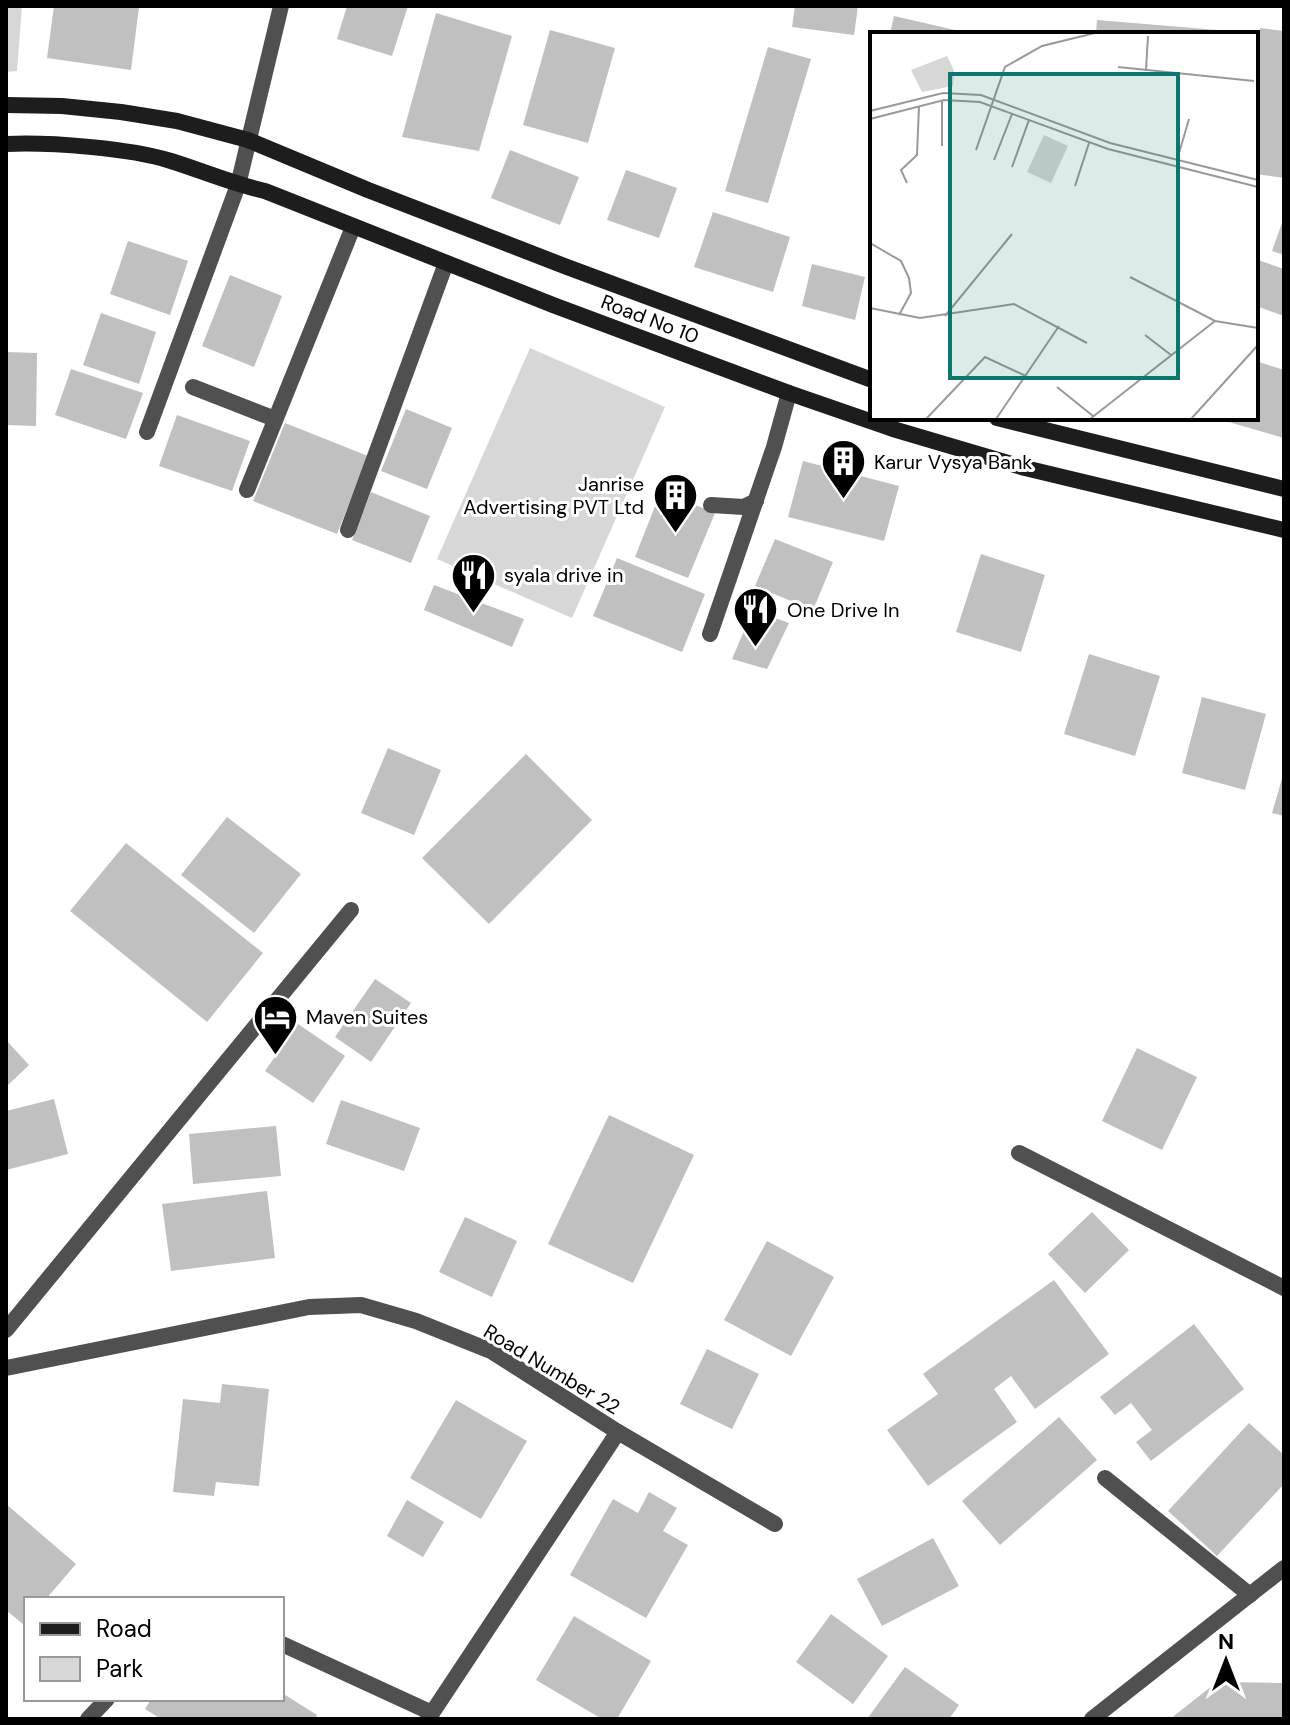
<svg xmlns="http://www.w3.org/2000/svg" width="1290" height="1725" font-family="'DM Sans',sans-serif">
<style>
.green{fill:#d7d7d7}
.building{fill:#c0c0c0}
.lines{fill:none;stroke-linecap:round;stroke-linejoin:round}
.minor{stroke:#505050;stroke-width:16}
.tertiary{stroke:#505050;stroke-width:16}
.secondary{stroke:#1d1d1d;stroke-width:16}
.labels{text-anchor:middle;stroke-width:6;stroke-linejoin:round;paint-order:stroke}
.street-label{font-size:20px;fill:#000;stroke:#fff}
.poi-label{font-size:20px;fill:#000;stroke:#fff;text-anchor:start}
.inset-road{fill:none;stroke:#999;stroke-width:2}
.view{fill:#0f766e;fill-opacity:0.15;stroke:#0f766e;stroke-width:4}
.inset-edge{fill:none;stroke:#000;stroke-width:4}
</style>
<rect width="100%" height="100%" fill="#fff"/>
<g class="green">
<polygon points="6,6 22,6 17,71 6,72"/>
<polygon points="530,348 665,407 572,618 437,559"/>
</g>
<g class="building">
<polygon points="54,6 139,7 131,70 47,58"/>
<polygon points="347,6 408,6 392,56 337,39"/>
<polygon points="795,6 858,6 854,35 792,27"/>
<polygon points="436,13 512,36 479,151 402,137"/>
<polygon points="894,16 968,33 968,34 890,34"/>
<polygon points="1097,20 1230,31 1230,34 1096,34"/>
<polygon points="1260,28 1284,31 1284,178 1256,174 1256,59"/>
<polygon points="550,30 615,48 588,143 523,125"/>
<polygon points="768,47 811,59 768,203 725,191"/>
<polygon points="510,150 579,177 560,225 491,198"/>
<polygon points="626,170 677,188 659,238 607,220"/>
<polygon points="713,212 790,237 773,292 694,267"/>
<polygon points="1284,217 1284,255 1272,251"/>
<polygon points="128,241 188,261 170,315 110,294"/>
<polygon points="1258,260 1284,269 1284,316 1256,306"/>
<polygon points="812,264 865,277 855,320 802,306"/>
<polygon points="230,275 282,296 254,367 202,346"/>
<polygon points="101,313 156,332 139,384 83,365"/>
<polygon points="6,352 37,353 36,426 6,425"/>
<polygon points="1256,361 1284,370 1284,438 1218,419 1256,418"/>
<polygon points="71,369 143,393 126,439 55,415"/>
<polygon points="406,409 452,428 427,489 381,471"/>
<polygon points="177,415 250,441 232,491 159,466"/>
<polygon points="285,423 368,456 337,534 253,501"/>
<polygon points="803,461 899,486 884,541 788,517"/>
<polygon points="661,491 715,513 688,578 635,557"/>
<polygon points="371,492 430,516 411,563 352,540"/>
<polygon points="775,539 833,562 813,610 755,586"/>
<polygon points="981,554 1045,575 1021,652 956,632"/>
<polygon points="617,558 705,594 682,652 593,616"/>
<polygon points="434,585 524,619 512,647 424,610"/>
<polygon points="753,610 789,623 767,669 732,659"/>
<polygon points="1089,654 1160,676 1135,756 1064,734"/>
<polygon points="1202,697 1266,714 1245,790 1182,773"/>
<polygon points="388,748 441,770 414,835 361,813"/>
<polygon points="526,754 592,820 489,924 422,858"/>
<polygon points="1283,775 1284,776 1284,816 1272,813"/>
<polygon points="227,817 301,874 254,933 181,875"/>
<polygon points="126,843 263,953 207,1022 70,911"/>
<polygon points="375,979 411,1003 371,1062 335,1037"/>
<polygon points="298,1024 345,1056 313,1103 265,1071"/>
<polygon points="6,1040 29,1065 6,1087"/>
<polygon points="1137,1048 1197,1077 1162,1150 1102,1121"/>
<polygon points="54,1099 68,1154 6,1170 6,1111"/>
<polygon points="341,1100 420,1128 404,1171 326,1144"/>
<polygon points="609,1115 694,1155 633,1283 548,1244"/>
<polygon points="276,1126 281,1176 193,1184 189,1134"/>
<polygon points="267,1191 275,1258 171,1271 162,1204"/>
<polygon points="1092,1212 1129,1250 1085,1293 1048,1254"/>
<polygon points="465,1217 517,1241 492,1297 439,1272"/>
<polygon points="767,1241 834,1277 791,1356 724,1320"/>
<polygon points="1054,1280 1109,1354 1035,1409 1011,1376 994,1389 1017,1422 928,1486 887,1430 938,1394 923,1374"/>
<polygon points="1194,1324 1244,1389 1151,1461 1136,1442 1152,1430 1131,1403 1115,1415 1100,1397"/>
<polygon points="707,1349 759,1374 732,1429 680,1404"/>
<polygon points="222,1384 269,1389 259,1486 216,1482 214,1496 173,1492 183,1399 220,1403"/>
<polygon points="456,1400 527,1441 481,1519 410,1478"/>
<polygon points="1059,1417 1097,1460 1000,1545 962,1501"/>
<polygon points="1249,1423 1284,1455 1284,1484 1217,1556 1168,1511"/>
<polygon points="649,1492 677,1508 663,1531 688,1545 646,1618 570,1575 613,1499 638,1513"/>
<polygon points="407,1500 444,1522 423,1557 387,1536"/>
<polygon points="6,1504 76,1564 46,1599 26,1599 24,1625 6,1610"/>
<polygon points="933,1538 959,1586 882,1626 857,1579"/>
<polygon points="831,1614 888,1656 853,1704 796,1662"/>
<polygon points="574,1616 651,1661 617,1719 602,1719 536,1680"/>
<polygon points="905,1667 959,1705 949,1719 867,1719"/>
<polygon points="1217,1682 1284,1683 1284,1719 1170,1719"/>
<polygon points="282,1693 317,1715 315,1719 161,1719 145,1709 151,1699 282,1699"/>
</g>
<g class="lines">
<g class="minor">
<polyline points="193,387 275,419"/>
<polyline points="147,432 238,185"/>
<polyline points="247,490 353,227"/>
<polyline points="711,505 744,507 756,501"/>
<polyline points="348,530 446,263"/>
<polyline points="710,634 774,447 789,393"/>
<polyline points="1019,1153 1284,1288"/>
<polyline points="6,1330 351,910"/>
<polyline points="6,1368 309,1307 361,1305 416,1321 491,1351 618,1432 775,1524"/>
<polyline points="1105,1478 1250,1595"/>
<polyline points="282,1644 432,1713"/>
<polyline points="88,1719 107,1699"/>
<polyline points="428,1719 618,1432"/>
<polyline points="1092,1719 1284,1568"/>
</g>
<polyline class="tertiary" points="238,185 281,6"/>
<g class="secondary">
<polyline points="6,105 62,106 121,112 177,121 248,140 368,190 567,267 872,380"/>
<path d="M6 144C49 142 130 148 171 161 203 171 233 184 265 191L553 305 789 393 893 429 1025 468 1284 530"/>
<polyline points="997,418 1284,489"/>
</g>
</g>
<defs>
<symbol id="building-pin" viewBox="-11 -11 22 30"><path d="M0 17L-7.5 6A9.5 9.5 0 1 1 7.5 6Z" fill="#000" stroke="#fff"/><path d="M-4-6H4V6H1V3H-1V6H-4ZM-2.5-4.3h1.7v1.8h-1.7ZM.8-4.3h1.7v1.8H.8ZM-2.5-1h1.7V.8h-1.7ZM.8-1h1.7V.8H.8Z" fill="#fff"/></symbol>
<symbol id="restaurant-pin" viewBox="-11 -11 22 30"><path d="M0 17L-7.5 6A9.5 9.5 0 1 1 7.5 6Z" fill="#000" stroke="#fff"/><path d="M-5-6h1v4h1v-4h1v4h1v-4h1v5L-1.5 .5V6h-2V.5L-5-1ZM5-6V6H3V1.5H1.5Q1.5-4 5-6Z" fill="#fff"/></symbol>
<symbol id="hotel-pin" viewBox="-11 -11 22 30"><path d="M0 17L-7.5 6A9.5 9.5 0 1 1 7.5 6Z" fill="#000" stroke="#fff"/><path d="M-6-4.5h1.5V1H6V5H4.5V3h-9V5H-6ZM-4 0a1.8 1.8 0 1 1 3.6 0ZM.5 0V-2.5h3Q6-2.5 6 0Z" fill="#fff"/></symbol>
</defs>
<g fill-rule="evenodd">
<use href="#building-pin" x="818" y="436" width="51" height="69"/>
<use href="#building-pin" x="650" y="470" width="51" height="69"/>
<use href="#restaurant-pin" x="448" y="550" width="51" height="69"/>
<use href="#restaurant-pin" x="730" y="584" width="51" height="69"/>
<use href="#hotel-pin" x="250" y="992" width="51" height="69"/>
</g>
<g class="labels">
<g class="street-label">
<text transform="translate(650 319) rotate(21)" y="7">Road No 10</text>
<text transform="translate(552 1369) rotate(31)" y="7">Road Number 22</text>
</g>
<g class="poi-label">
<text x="874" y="469">Karur Vysya Bank</text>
<text x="644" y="491" text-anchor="end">Janrise<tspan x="644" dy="23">Advertising PVT Ltd</tspan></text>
<text x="504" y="582">syala drive in</text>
<text x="787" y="617">One Drive In</text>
<text x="306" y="1024">Maven Suites</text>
</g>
</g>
<g transform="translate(870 32)">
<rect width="388" height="388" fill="#fff"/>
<path d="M77 24 84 38 83 54 52 60 41 38ZM174 103 198 114 181 151 157 140Z" fill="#d7d7d7"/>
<path class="inset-road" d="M248 35 384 49M276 38 278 4M387 49 388 23M72 69V114M0 79 73 61 111 63 240 111 388 148M0 87 74 68 110 70 238 117 388 155M106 118 135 35 172 14 225 1M124 128 142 82M307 128 319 87M142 135 159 88M37 151 31 138 47 123 49 74M205 154 219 111M0 211 31 229 39 246 41 261 29 283M260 245 345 289 388 296M0 276 50 286 144 272 217 311M75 284 142 202M275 303 301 323M187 355 223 384M56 387 115 325 156 344M126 387 189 294M220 387 345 289M321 387 388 313"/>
<path class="view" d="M80 42H308V346H80Z"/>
<rect width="388" height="388" class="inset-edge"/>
</g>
<rect width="1290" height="1725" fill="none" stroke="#000000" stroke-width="16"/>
<rect x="24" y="1597" width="260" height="104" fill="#ffffff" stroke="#999999" stroke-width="2"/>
<rect x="40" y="1623" width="40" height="12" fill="#1d1d1d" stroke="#999999" stroke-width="2"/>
<text x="96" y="1637" font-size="24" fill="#000000">Road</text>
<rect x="40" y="1657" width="40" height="24" fill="#d7d7d7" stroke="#999999" stroke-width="2"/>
<text x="96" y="1677" font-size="24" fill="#000000">Park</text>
<g transform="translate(1226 1661)" stroke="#ffffff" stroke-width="6" paint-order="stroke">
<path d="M0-6L14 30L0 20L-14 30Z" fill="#000000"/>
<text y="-12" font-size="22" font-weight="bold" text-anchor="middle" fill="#000000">N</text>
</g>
</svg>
